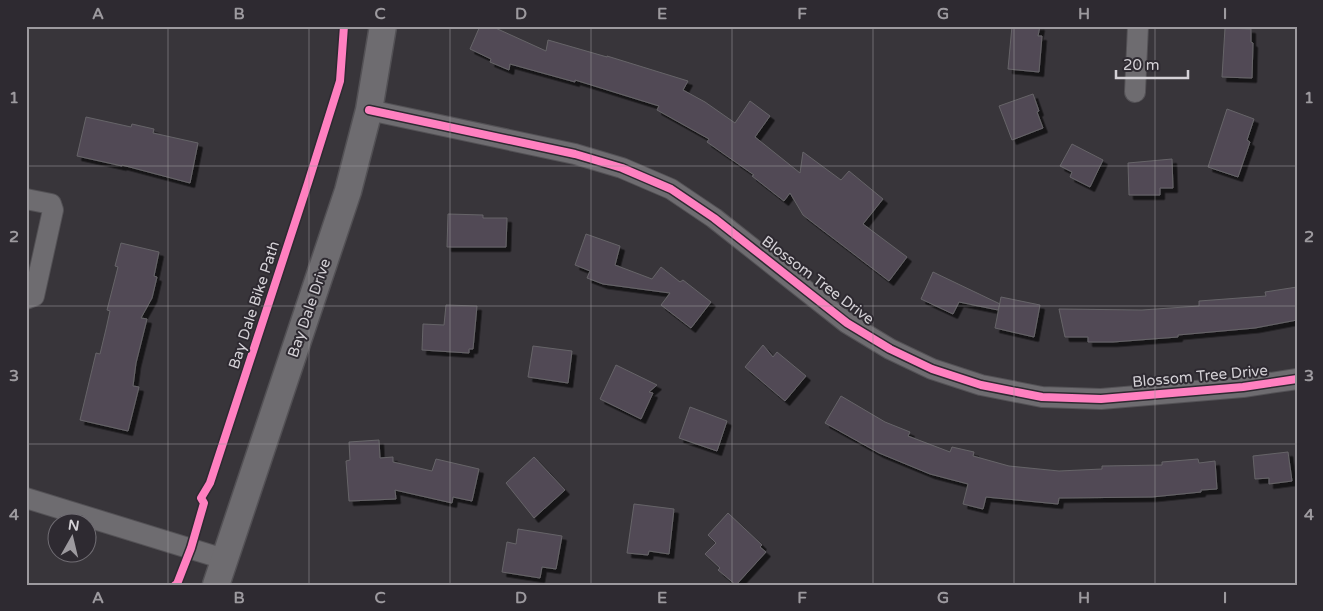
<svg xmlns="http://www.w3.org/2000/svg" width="1323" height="611" font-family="'Varela Round',sans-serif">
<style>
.building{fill:#514a55;stroke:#666468;filter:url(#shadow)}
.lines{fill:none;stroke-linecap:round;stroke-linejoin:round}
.minor-casing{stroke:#535155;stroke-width:22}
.tertiary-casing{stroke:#535155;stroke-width:29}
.minor{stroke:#6e6c70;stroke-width:20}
.tertiary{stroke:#6e6c70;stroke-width:26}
.cycleway-casing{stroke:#2e2a31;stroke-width:11}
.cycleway{stroke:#ff80c0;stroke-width:8}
.grid{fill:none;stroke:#9d9a9f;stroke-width:1;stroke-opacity:0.55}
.labels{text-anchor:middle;stroke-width:4;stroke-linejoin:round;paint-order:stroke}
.street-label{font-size:15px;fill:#d4d1d6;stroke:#2e2a31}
.neatline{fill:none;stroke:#9d9a9f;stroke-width:2}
.grid-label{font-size:16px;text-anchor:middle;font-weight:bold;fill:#9d9a9f}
</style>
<defs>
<filter id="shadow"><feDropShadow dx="4.5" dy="4.5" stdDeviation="0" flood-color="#0009"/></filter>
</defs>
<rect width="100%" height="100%" fill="#38353a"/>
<g class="building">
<polygon points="480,26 491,26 546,51 548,40 607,57 607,56 688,81 683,90 705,102 735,123 750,101 770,116 755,137 800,173 803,152 841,180 849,171 883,199 863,224 907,257 889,281 803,215 790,193 784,201 752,176 754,175 707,142 709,139 657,110 659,106 575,80 575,82 510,64 509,70 490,62 491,59 470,49"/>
<polygon points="1012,26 1040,26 1038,36 1042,36 1039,72 1008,69"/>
<polygon points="1225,28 1251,29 1251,42 1253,43 1252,78 1222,77"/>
<polygon points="1033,94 1039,111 1037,112 1043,128 1012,140 999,106"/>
<polygon points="1227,109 1254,119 1247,140 1250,142 1238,177 1208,167"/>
<polygon points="86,117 131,127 132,124 154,129 153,133 198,143 190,183 122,165 122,166 77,156"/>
<polygon points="1072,144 1103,160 1090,187 1070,177 1072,172 1060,166"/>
<polygon points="1172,159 1173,188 1160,188 1160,195 1129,195 1128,163"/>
<polygon points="448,214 483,215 483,218 507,218 506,247 447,247"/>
<polygon points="586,234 620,246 615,265 652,279 661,267 680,282 683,280 711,302 691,328 661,305 670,293 603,284 587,278 590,271 575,265"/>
<polygon points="121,243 159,252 154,276 157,277 152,298 141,318 147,319 136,363 133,386 139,387 128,431 80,420 96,353 100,354 106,329 110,311 107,310 118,267 115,266"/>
<polygon points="933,272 1000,304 998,310 959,302 953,314 921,299"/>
<polygon points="1297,287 1297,320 1255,328 1178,335 1178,337 1113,342 1088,342 1088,337 1065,337 1059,309 1142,310 1199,306 1199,301 1266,296 1265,292"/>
<polygon points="1001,297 1040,305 1034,337 995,328"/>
<polygon points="446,305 477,306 473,349 469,349 469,353 422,350 423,324 444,325"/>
<polygon points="763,345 773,357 777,352 806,376 785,401 745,367"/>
<polygon points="533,346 572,351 568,383 528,377"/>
<polygon points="616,365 657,385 649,392 653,393 641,419 600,399"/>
<polygon points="841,396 885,422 910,432 908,436 950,452 952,447 974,452 973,456 1009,466 1059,471 1102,469 1102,466 1162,465 1162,462 1198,459 1199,463 1215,461 1217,489 1201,490 1201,492 1152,497 1059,498 1058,504 986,497 983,509 963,504 968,484 930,474 879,453 825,423"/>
<polygon points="690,407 727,421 717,451 679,438"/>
<polygon points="379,440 380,458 393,457 393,462 432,471 436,459 479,469 472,501 453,497 452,503 395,490 396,499 349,501 346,461 350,460 349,442"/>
<polygon points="1288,452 1292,481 1269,484 1269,478 1255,479 1253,456"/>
<polygon points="534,457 565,490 534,518 506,483"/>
<polygon points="634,504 674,509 669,554 649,551 648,555 627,553"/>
<polygon points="728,513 762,545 760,547 766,552 736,585 718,570 720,568 705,554 716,543 708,535"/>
<polygon points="518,529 562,536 556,569 542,567 540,578 502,572 507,542 516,544"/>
</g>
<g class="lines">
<defs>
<g id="minor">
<polyline points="1135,92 1138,26"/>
<polyline points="369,110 575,154 622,168 671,189 714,218 847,323 890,349 932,369 981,385 1042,397 1101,399 1243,387 1297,379"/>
<polyline points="26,199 51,204 53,210 34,296 26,299"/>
<polyline points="26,498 224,559"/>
</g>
<polyline id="tertiary" points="216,585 348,191 369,110 383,26"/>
</defs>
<use href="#minor" class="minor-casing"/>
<use href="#tertiary" class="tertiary-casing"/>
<use href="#minor" class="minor"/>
<use href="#tertiary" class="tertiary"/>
<defs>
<g id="cycleway">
<polyline points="369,110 575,154 622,168 671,189 714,218 847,323 890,349 932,369 981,385 1042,397 1101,399 1243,387 1297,379"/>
<polyline points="175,585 177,584 191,548 204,503 201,498 210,483 308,183 340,81 344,26"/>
</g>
</defs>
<use href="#cycleway" class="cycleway-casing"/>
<use href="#cycleway" class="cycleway"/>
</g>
<path class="grid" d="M168 26V585M309 26V585M450 26V585M591 26V585M732 26V585M873 26V585M1014 26V585M1155 26V585M26 166H1297M26 306H1297M26 444H1297"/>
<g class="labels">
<g class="street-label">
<text transform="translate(818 280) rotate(37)" y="5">Blossom Tree Drive</text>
<text transform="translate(254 305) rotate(-72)" y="5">Bay Dale Bike Path</text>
<text transform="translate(309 308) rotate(-71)" y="5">Bay Dale Drive</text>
<text transform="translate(1200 376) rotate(-5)" y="5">Blossom Tree Drive</text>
</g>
</g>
<rect width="1323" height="611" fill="none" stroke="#2e2a31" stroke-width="55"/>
<g transform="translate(72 538) rotate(8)"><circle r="24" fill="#2e2a31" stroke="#706d73"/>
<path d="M0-4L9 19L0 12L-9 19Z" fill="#9d9a9f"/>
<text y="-8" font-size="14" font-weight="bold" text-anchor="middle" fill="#d4d1d6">N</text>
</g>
<path d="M1116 70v8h72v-8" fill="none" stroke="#d4d1d6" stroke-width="2.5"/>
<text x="1123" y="70" font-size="15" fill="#d4d1d6" stroke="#2e2a31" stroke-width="4" paint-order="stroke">20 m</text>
<rect x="28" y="28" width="1268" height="556" class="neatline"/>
<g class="grid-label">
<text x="98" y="19">A</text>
<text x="239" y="19">B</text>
<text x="380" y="19">C</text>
<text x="521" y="19">D</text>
<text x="662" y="19">E</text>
<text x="802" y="19">F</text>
<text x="943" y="19">G</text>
<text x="1084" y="19">H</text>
<text x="1225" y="19">I</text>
<text x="14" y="103">1</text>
<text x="1309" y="103">1</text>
<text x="14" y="242">2</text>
<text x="1309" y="242">2</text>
<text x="14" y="381">3</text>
<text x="1309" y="381">3</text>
<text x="14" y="520">4</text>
<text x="1309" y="520">4</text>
<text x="98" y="603">A</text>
<text x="239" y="603">B</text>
<text x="380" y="603">C</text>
<text x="521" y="603">D</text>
<text x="662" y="603">E</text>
<text x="802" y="603">F</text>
<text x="943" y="603">G</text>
<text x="1084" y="603">H</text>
<text x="1225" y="603">I</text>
</g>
</svg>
